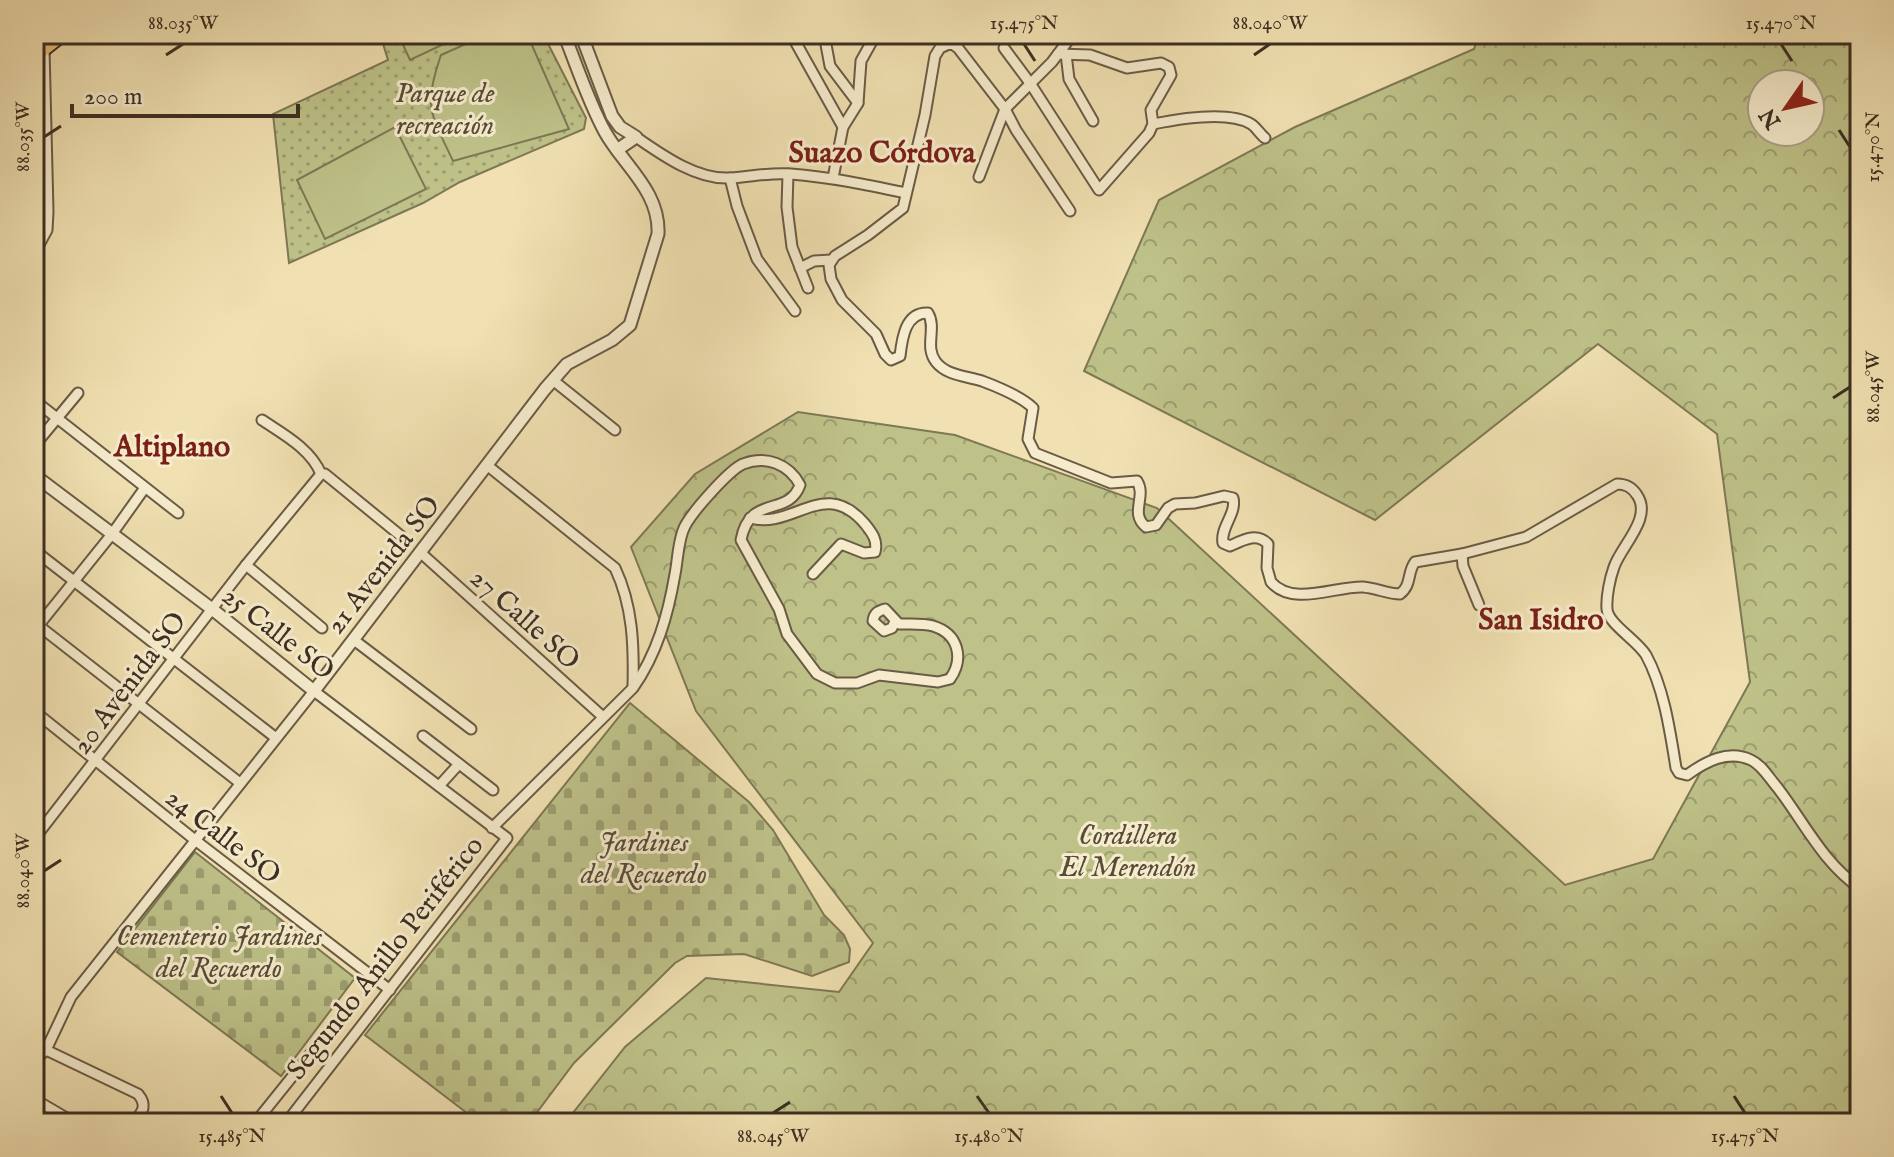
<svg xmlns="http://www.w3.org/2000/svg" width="1894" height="1157" font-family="'IM FELL English',serif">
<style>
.forest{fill:url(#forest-crowns);stroke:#7e7856;stroke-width:2;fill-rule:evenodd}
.cemetery{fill:url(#cemetery-stones);stroke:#7e7856;stroke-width:2}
.park{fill:url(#park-dots);stroke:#7e7856;stroke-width:2}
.pitch{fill:#bec289;stroke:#7e7856;stroke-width:2}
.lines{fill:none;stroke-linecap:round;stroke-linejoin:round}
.minor-casing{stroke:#6a5b46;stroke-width:13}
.tertiary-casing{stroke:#6a5b46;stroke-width:15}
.trunk-casing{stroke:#3d2e22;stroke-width:18}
.minor{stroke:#f6eccd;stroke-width:9}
.tertiary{stroke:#f6eccd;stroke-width:11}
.trunk{stroke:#e8c079;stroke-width:14}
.ticks{fill:none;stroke:#3d2e22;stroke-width:3}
.labels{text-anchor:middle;stroke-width:6;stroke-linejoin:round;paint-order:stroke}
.park-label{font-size:28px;font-style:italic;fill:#574c37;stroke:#f6eccd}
.street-label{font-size:28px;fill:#3d2e22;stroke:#f6eccd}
.neighbourhood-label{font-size:30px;font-weight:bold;fill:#7a1f14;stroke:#f6eccd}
.neatline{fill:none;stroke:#3d2e22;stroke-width:3}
.ticks-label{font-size:20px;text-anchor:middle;fill:#3d2e22}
</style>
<defs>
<pattern id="forest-crowns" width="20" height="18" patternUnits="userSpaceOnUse" patternTransform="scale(2)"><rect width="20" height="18" fill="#bec289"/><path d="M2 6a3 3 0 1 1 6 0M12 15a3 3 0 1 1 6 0" fill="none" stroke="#9c9e70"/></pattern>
<pattern id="cemetery-stones" width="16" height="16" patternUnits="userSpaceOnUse" patternTransform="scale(2)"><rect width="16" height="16" fill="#bec289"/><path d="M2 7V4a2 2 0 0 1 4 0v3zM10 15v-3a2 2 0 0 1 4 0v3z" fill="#9c9e70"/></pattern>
<pattern id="park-dots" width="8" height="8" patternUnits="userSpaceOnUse" patternTransform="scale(2)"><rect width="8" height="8" fill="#bec289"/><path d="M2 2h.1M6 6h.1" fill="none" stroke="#9c9e70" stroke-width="1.8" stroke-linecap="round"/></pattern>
</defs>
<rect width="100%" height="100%" fill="#f1e1b2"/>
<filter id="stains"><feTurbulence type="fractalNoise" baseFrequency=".0025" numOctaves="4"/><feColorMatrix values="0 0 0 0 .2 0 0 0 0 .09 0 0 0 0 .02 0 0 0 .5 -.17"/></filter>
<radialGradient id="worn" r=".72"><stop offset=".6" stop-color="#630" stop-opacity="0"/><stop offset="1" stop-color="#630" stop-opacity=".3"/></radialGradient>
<path class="forest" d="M1479 34H1860V1123H565L625 1047 706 978 839 992 873 943 696 711 631 547 695 474 798 412 955 435 1157 508 1565 885 1653 859 1750 682 1717 434 1598 344 1375 520 1084 371 1159 200 1295 127 1474 49ZM1762 84H1810V132H1762Z"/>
<g class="cemetery">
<polygon points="630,703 749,802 773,830 824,915 844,935 850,949 849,962 812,976 744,954 687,956 675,963 574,1063 529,1123 480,1123 365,1035"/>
<polygon points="195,852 355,978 281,1076 117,952"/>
</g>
<polygon class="park" points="380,34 543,34 586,118 584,129 460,182 423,203 289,263 273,114 388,60"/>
<g class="pitch">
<polygon points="398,34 465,34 410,60"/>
<path d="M488 34H527L569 129 453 161C430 112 423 107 441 55Z"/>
<polygon points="395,127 426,189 325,239 297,180"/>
</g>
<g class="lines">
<defs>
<g id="minor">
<polyline points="791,34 843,127"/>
<polyline points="824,34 830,66 858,103"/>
<polyline points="1004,48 1030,83 1099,190 1149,133 1153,124 1151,110 1171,75 1169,67 1161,63 1127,68 1090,55 1058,54"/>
<polyline points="1066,54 1069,79 1093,121"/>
<path d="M1153 124C1178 119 1228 110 1251 124 1256 127 1260 134 1265 138"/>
<path d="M636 137C662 155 697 180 730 178 751 177 770 172 791 174 830 177 868 185 906 193"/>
<polyline points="788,174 787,207 792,247 808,288"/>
<polyline points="979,177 1005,109 1052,62 1073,34"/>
<polyline points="730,178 737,206 757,259 795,311"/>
<polyline points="833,178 843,127 858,103 861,61 876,34"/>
<path d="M1070 211 1016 130 1005 109 958 48 951 43 940 48 935 56 925 115 903 208 868 235 835 256 829 265 831 279 842 300 876 334 885 354 891 360 900 356C902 339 905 312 928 313 937 328 924 347 936 362 947 376 967 376 982 381 998 387 1021 396 1033 408L1028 439 1035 453 1111 483 1137 481C1147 497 1129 513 1146 527L1156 525 1168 508 1175 504 1195 503 1224 496 1233 498C1237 514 1220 527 1223 543L1230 546C1243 540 1257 532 1268 544L1267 568 1271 582C1293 607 1335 586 1363 587 1376 588 1388 594 1400 594 1412 585 1407 572 1415 562L1462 554 1526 537 1617 484C1626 484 1632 487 1637 495 1653 518 1621 546 1614 567 1610 578 1606 597 1607 609 1608 624 1637 640 1646 655 1664 688 1670 731 1676 768L1679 773 1687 775C1705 762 1728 749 1751 760 1762 765 1769 778 1777 787 1804 822 1823 863 1860 888"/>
<polyline points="34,254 47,230 48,212 44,48"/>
<polyline points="800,268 814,261 831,260"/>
<polyline points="554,381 615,430"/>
<polyline points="34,400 178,513"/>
<path d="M262 420C283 434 311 449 321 474"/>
<polyline points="34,446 78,393"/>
<path d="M488 466 615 568C633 606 634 646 633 687"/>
<path d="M750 518C794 530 824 476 865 524 872 533 878 540 875 552L864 553 841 544 813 574"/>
<polyline points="34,550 276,738"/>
<polyline points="421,553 602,716"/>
<polyline points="1462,554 1463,566 1479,605"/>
<polyline points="246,565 322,628"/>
<polyline points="34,622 240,783"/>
<polyline points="34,631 112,534 144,489"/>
<polyline points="354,640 471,729"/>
<polyline points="34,711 195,840 390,990"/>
<polyline points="423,736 493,790"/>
<polyline points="439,786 459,764"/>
<path d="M492 828 633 688C657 654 668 615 675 574 678 559 678 539 685 526 693 511 729 470 743 464 766 455 789 464 800 485 788 518 750 493 741 540L779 609 787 634 817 674 835 683H857L879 675 938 682 950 679C964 659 959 634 933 626 923 623 910 624 899 624L885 609C878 611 874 613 873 621L884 631 892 628 895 621"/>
<polyline points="34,839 246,565 321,474 325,474 401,536"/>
<path d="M46 1050 138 1094C148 1106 142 1112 134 1123"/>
<polyline points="34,1061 46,1050 71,997 314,691 507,838 286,1123"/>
<polyline points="34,1099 75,1123"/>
<polyline points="255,1123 312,1052"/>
</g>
<g id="tertiary">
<polyline points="581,34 612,116 620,127 636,137 617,150"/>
<path d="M34 475 212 609 314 691 545 389 567 364 612 340 630 325 658 234C660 191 624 166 605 132 588 101 577 66 564 34"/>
</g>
<polyline id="trunk" points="34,56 62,34"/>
</defs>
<use href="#minor" class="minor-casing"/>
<use href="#tertiary" class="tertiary-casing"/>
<use href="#trunk" class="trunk-casing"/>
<use href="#minor" class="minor"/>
<use href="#tertiary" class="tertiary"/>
<use href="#trunk" class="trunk"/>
</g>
<path class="ticks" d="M1024 44 1035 61M1781 44 1792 61M166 55 183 44M1254 55 1270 44M1839 130 1850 147M44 137 61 126M1833 398 1850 387M44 871 61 860M221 1096 232 1113M977 1096 989 1113M1734 1096 1745 1113M773 1113 790 1102"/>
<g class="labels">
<g class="park-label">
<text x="445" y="102">Parque de<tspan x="445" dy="32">recreación</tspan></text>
<text x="1128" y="844">Cordillera<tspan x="1128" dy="32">El Merendón</tspan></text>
<text x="644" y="851">Jardines<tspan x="644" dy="32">del Recuerdo</tspan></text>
<text x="219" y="945">Cementerio Jardines<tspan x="219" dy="32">del Recuerdo</tspan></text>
</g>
<g class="street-label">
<text transform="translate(382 564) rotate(-52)" y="10">21 Avenida SO</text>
<text transform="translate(526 618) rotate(42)" y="10">27 Calle SO</text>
<text transform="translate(279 632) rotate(38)" y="10">25 Calle SO</text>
<text transform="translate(128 682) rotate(-53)" y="10">20 Avenida SO</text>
<text transform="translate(224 835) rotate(38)" y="10">24 Calle SO</text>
<text transform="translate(384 957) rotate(-52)" y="10">Segundo Anillo Periférico</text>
</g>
<g class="neighbourhood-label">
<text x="882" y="162">Suazo Córdova</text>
<text x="172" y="456">Altiplano</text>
<text x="1541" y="629">San Isidro</text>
</g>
</g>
<rect width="1894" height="1157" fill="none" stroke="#f1e1b2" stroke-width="88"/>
<g transform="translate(1786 108) rotate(236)"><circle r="38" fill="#f6eccd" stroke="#aca089" stroke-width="2"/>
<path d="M0-6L14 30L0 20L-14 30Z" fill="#8f2418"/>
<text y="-12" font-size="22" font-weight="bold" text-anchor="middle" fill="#3d2e22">N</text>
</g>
<path d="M72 104v12h226v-12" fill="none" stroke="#3d2e22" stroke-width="4"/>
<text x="84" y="104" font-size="24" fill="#3d2e22" stroke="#f6eccd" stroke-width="6" paint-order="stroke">200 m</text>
<rect x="44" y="44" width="1806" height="1069" class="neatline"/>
<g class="ticks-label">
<text x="183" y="29">88.035°W</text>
<text x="1024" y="29">15.475°N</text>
<text x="1270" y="29">88.040°W</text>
<text x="1781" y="29">15.470°N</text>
<text transform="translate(22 137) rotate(-90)" y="7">88.035°W</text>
<text transform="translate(1872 147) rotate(-90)" y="7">15.470°N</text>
<text transform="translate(1872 387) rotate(-90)" y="7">88.045°W</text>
<text transform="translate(22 871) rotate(-90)" y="7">88.040°W</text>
<text x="232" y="1142">15.485°N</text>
<text x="773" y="1142">88.045°W</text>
<text x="989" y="1142">15.480°N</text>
<text x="1745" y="1142">15.475°N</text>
</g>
<rect width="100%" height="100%" filter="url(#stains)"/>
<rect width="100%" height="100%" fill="url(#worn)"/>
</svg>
